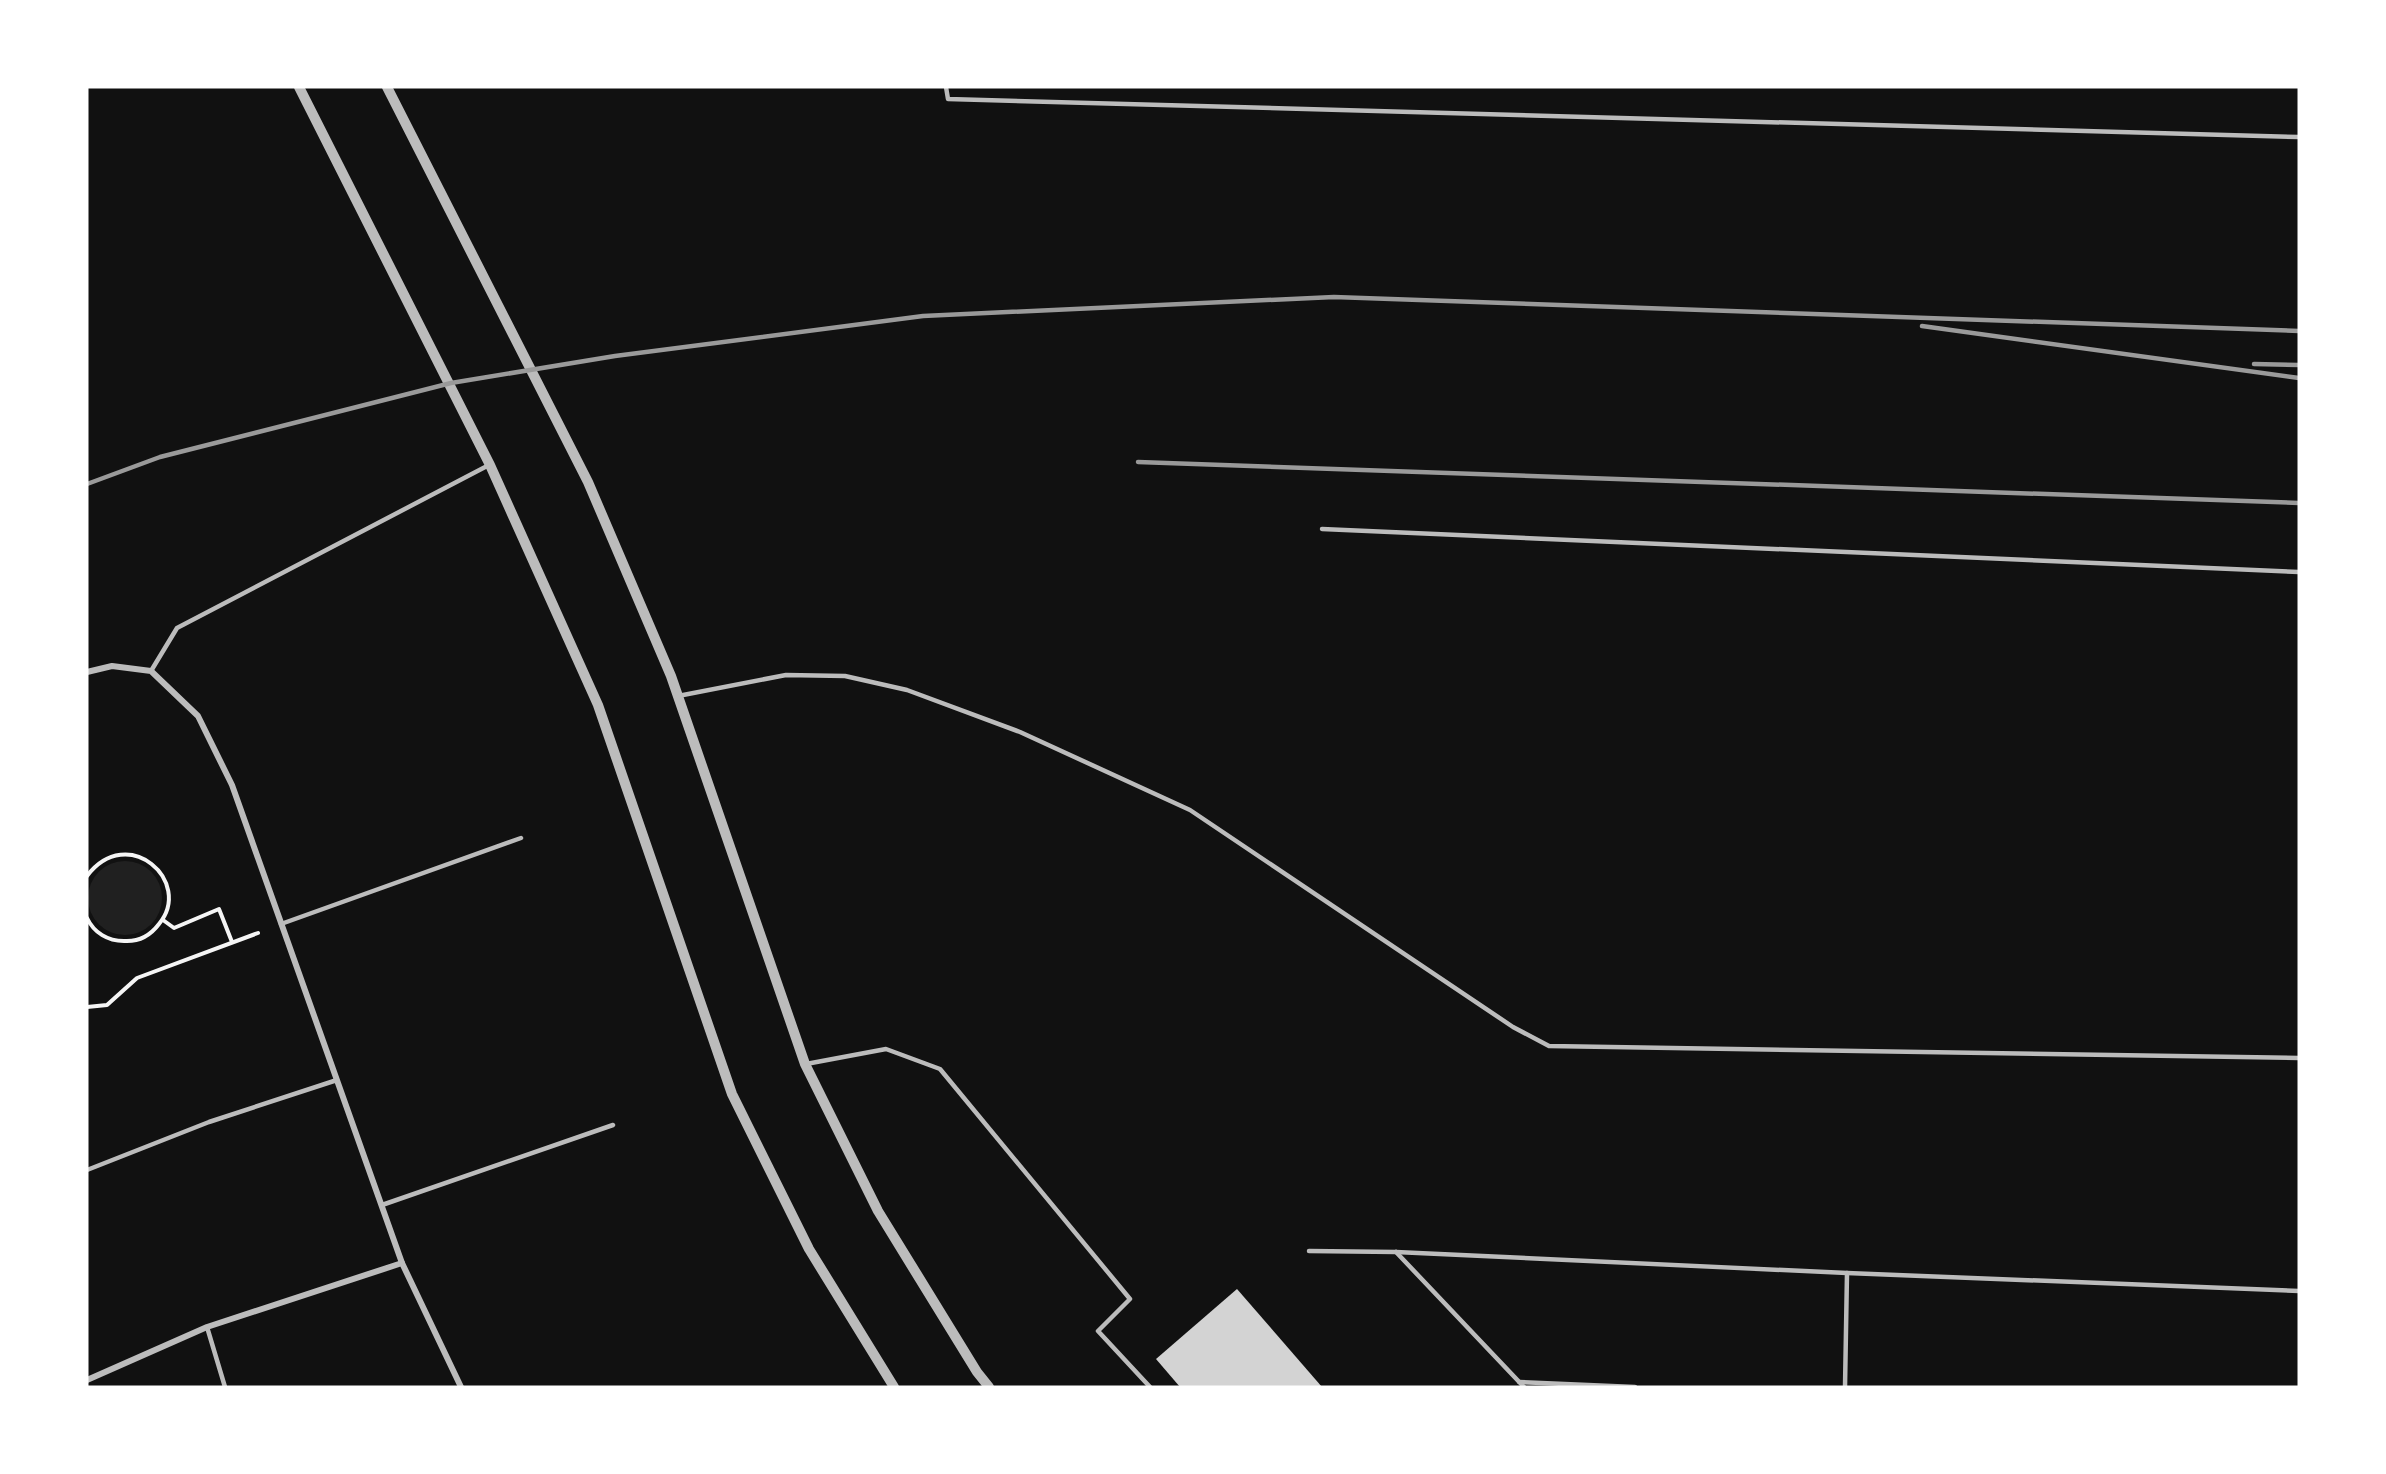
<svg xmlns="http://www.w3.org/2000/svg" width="2386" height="1474" font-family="'Roboto Serif',serif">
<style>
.green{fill:#202020}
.building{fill:#d3d3d3}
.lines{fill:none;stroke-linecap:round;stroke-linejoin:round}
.path{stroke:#f5f5f5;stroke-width:4}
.service{stroke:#bcbcbc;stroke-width:4.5}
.minor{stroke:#bcbcbc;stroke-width:6}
.tertiary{stroke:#bcbcbc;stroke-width:10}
.rail{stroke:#9a9a9a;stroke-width:4.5}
</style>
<rect width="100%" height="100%" fill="#111"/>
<circle class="green" cx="125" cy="898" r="37"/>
<polygon class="building" points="1237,1289 1322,1387 1180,1387 1156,1359"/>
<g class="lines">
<g class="path">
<path d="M87 876C128 822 194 882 159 924 150 936 139 942 124 941 108 941 94 933 87 918"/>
<polyline points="163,920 174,928 219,909 232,942"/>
<polyline points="87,1007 107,1005 137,978 258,933"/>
</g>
<g class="service">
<polyline points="946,87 948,99 2299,137"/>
<polyline points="1322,529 2299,572"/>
<polyline points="151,671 177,628 489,465"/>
<polyline points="678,696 786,675 845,676 907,690 1020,732 1190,810 1513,1027 1549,1046 2299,1058"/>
<polyline points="281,924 521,838"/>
<polyline points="806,1064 886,1049 940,1069 1130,1299 1098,1331 1150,1387"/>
<polyline points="87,1170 209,1122 337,1080"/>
<polyline points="382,1205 613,1125"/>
<polyline points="1309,1251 1396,1252 1847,1273 2299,1291"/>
<polyline points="1396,1252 1524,1387"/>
<polyline points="207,1327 225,1387"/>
<polyline points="1519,1382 1635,1387"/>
<polyline points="1845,1387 1847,1273"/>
</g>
<g class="minor">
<polyline points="87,672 112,666 151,671 198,716 232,785 402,1263 461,1387"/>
<polyline points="87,1380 207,1327 402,1263"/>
</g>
<g class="tertiary">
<polyline points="299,87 490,465 598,705 732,1094 809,1249 894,1387"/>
<polyline points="387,87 588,482 671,676 805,1064 878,1211 977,1372 989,1387"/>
</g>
<g class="rail">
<polyline points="1922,326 2299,378"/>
<polyline points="2254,364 2299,365"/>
<polyline points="1138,462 2299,503"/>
<polyline points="87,484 160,457 451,383 615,356 923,316 1334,297 2299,331"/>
</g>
</g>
<rect width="2386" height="1474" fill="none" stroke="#ffffff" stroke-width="177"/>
</svg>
